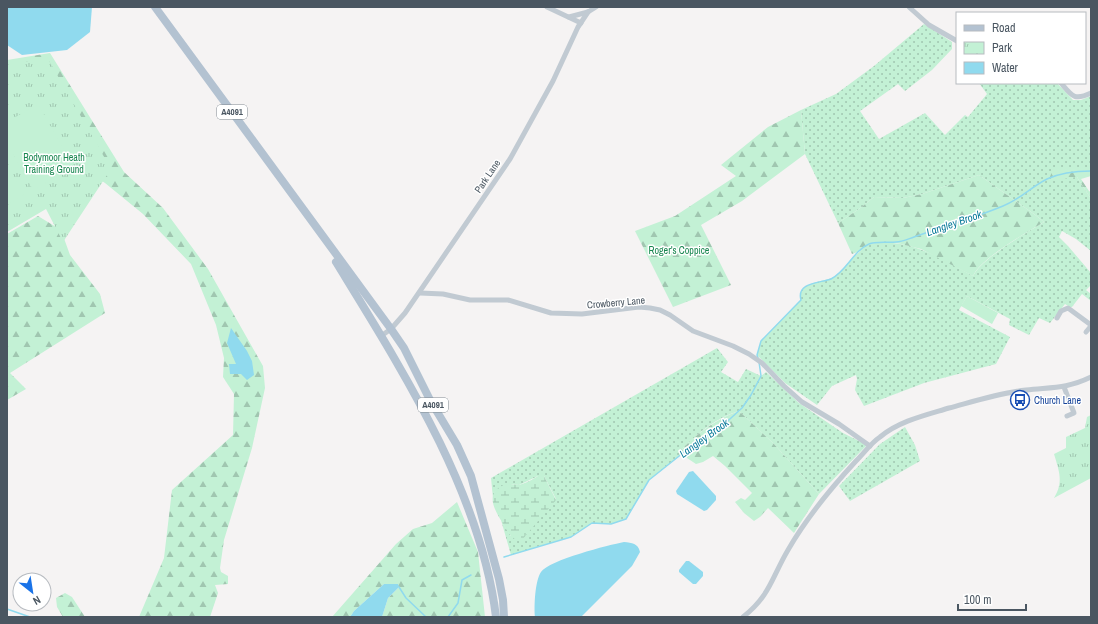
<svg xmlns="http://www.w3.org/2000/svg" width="1098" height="624" font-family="'Archivo Narrow',sans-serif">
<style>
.grass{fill:url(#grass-dots)}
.forest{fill:url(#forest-firs)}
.wetland{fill:url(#wetland-marsh)}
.park{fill:url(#park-tufts)}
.pitch{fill:#c3f1d5}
.water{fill:#90daee}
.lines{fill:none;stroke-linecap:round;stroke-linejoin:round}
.stream{stroke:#90daee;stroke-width:1.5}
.minor{stroke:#c1cad2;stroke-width:5}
.primary{stroke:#b3c2d1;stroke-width:8}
.labels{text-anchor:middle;stroke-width:3;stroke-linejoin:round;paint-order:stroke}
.shield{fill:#fff;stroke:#808990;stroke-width:1}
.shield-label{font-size:9px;font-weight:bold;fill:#4a5661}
.park-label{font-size:10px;fill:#17864f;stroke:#fff}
.street-label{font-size:10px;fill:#4a5661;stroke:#fff}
.transit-label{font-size:10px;fill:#164399;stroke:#fff;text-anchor:start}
.water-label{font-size:11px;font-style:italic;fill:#0c7c9b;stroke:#fff}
</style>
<defs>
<pattern id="grass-dots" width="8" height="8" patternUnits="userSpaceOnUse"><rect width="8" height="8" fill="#c3f1d5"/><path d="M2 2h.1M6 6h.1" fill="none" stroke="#a0c6b0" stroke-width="1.8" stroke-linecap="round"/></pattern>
<pattern id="forest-firs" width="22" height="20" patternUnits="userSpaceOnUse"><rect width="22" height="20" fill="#c3f1d5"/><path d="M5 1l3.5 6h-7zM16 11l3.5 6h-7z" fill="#a0c6b0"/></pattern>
<pattern id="wetland-marsh" width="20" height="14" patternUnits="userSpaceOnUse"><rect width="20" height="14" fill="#c3f1d5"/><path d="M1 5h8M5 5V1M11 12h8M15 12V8" fill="none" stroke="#a0c6b0"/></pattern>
<pattern id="park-tufts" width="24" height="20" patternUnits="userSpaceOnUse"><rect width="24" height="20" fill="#c3f1d5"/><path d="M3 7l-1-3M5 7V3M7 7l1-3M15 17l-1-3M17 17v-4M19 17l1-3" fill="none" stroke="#a0c6b0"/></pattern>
</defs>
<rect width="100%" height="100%" fill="#f5f3f3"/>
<g class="grass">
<path d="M924 24 952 42V49L932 70 905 91 898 84 860 111 879 139 925 113 945 135 965 115 968 117 987 94 979 83H1057L1073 100H1081L1091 96V168H1076L1077 177 1091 199V251L1076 239 1062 231 1059 237 1068 246 1091 273V285L1086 290 1091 294V301L1082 294 1072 307H1070L1065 304 1050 323 1039 318 1029 335 1009 325 1010 319 967 296 959 310 1010 337 996 364 924 383 864 406 855 390 857 379 856 375 832 386 817 405 785 383 757 355 761 341 801 300C797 284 818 282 829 279 840 276 845 265 853 257 857 254 861 251 865 247 870 243 873 243 879 243 914 240 943 260 973 276 982 258 1026 233 1044 222L1034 214 979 175 922 194 903 198 874 197 859 209 838 223 805 154 801 110 836 94 874 66Z"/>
<path d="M717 348 728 362 721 372 738 382 746 369 761 376 766 372 799 403 843 433 867 445 819 494 774 444 739 411C717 417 698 433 682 449L684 452 649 480 626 519 611 524 592 523 571 537 511 555 501 520 511 536 556 499 544 476H538L519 485 507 484 495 492 493 498 491 478Z"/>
<polygon points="905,427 915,445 920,461 850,501 839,486 880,444"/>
</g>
<g class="forest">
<polygon points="50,53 124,172 163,208 208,269 263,366 265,388 252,448 224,540 220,568 221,572 228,576 228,584 215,585 218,593 210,617 139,617 164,558 172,490 233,435 234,394 223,377 224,358 216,325 191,264 143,214 105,183 90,173 7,81 7,60"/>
<polygon points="801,110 805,154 742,201 701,225 731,285 673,307 635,231 675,216 736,176 721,165 768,127"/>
<polygon points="1053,168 1091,168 1091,176 1081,179 1089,191 1091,192 1091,199 1077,177 1055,180 1050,177"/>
<path d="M979 175 1034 214 1044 222C1026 233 981 258 973 276L921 249 897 243H870L863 250 852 254 838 223 859 209 874 197 903 198 922 194Z"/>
<polygon points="38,216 61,230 70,255 100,294 105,313 10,373 26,389 7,400 7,234"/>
<path d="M739 411 774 444 819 494 794 533 768 508 760 517 754 521 744 513 735 502 741 498 745 500 752 493 725 466 713 456 703 462 696 464 687 458 682 449C698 433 717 418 739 411Z"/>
<polygon points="457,502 478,552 485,617 382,617 388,598 399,587 384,584 354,611 350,617 332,617 396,544 413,529 432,523"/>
<polygon points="65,593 72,597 85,617 63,617 57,607 56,598"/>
</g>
<path class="wetland" d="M538 476H544L556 500 521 541C511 540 507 530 502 522 494 509 484 492 506 484 510 483 514 485 518 485 525 484 533 479 538 476Z"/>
<g class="park">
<polygon points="48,59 111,169 63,242 46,209 7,232 7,64"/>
<path d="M1091 415V478L1054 498C1064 482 1059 471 1054 454L1066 448V437L1085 428 1087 417Z"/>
</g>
<g class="pitch">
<polygon points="38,104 74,167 33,190 7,144 7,122"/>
<polygon points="7,165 24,195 7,205"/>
<polygon points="967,296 998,313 992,324 961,306"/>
</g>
<g class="water">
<polygon points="7,7 92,7 90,32 67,50 22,55 7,45"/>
<polygon points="231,328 247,351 252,361 254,375 247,380 241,374 230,374 229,364 236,364 227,343"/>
<polygon points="693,471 716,496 716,500 707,510 704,511 677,494 676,491 689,472"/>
<path d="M624 542C632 543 638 543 640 552L632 566 581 617H535C534 606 535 581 541 572 549 560 609 545 624 542Z"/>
<polygon points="686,561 689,561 703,572 703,576 696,584 693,584 679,572 679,570"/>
<polygon points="384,584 398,584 399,587 388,598 382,617 350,617 354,611"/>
</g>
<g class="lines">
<g class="stream">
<path d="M758 358 757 355 761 341 798 303 801 300C796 282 821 283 831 279 847 271 853 251 869 244 875 241 889 243 896 242 902 242 908 239 914 237 943 227 974 218 1003 206 1019 200 1031 187 1047 179 1060 173 1076 171 1091 171"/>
<polyline points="504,557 571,537 592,523 611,524 626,519 649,480 688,449 720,428 742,408 751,395 761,376 759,362"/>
<polyline points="399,587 406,598 426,617"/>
<polyline points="7,609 30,617"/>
<polyline points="448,617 458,603 462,580 471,575"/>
</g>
<g class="minor">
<polyline points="547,7 581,23"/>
<polyline points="909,7 929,25 957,41"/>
<polyline points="569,17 588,12 596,7"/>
<path d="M1061 83C1072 96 1074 101 1091 93"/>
<polyline points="420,293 443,294 470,300 508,300 551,313 582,314 639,307 650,308 660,310 670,315 693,331 733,346 749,354 762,363 784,386 802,402 839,424 870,446"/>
<polyline points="1057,318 1061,311 1068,308 1091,325"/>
<polyline points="1086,332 1091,326"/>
<polyline points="381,336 391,329 405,313 510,159 553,81 578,27 588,12"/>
<polyline points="1064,387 1074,413 1067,416"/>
<path d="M743 617C770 596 772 577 788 550 807 517 831 488 856 461 864 453 871 443 880 437 899 421 926 415 949 408 975 401 1000 393 1026 390 1052 387 1066 389 1091 377"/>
</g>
<g class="primary">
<polyline points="155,7 391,329 404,348 430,400 457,445 471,476 499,579 503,600 504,617"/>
<path d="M336 262C401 368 481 492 496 617"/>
</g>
</g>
<defs>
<symbol id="bus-ring" viewBox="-11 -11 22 22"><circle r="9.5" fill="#fff" stroke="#1a4fb4" stroke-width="1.5"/><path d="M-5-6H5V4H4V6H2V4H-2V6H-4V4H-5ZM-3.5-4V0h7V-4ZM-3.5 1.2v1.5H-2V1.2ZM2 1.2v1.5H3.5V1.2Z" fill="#1a4fb4"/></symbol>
</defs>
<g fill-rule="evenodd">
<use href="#bus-ring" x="1009" y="389" width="22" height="22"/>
</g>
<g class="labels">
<g class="shield">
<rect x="217" y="105" width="30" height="14" rx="3"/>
<rect x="418" y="398" width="30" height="14" rx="3"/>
</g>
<g class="shield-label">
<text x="232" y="115">A4091</text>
<text x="433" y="408">A4091</text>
</g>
<g class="park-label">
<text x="54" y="161">Bodymoor Heath<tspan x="54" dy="12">Training Ground</tspan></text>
<text x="679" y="254">Roger's Coppice</text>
</g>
<g class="street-label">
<text transform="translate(487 176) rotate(-56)" y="4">Park Lane</text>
<text transform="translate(616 302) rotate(-5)" y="4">Crowberry Lane</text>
</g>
<g class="transit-label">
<text x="1034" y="404">Church Lane</text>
</g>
<g class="water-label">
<text transform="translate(954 223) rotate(-19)" y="4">Langley Brook</text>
<text transform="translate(704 438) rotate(-36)" y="4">Langley Brook</text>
</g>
</g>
<rect width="1098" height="624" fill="none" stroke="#4a5661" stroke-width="16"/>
<rect x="956" y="12" width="130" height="72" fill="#ffffff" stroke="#b7bbc0"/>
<rect x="964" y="25" width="20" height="6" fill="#b3c2d1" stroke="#b7bbc0"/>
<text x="992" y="32" font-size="12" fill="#4a5661">Road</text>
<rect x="964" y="42" width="20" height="12" fill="url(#park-tufts)" stroke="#b7bbc0"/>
<text x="992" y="52" font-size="12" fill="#4a5661">Park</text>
<rect x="964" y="62" width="20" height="12" fill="#90daee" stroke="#b7bbc0"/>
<text x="992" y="72" font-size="12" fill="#4a5661">Water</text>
<g transform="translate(32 592) rotate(150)"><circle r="19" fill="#ffffff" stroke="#b7bbc0"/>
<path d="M0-3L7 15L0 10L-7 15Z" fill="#1a73e8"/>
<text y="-6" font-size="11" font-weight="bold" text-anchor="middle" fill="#4a5661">N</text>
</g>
<path d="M958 604v6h68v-6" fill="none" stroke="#4a5661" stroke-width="2"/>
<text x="964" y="604" font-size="12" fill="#4a5661" stroke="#ffffff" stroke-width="3" paint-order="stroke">100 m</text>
</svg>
